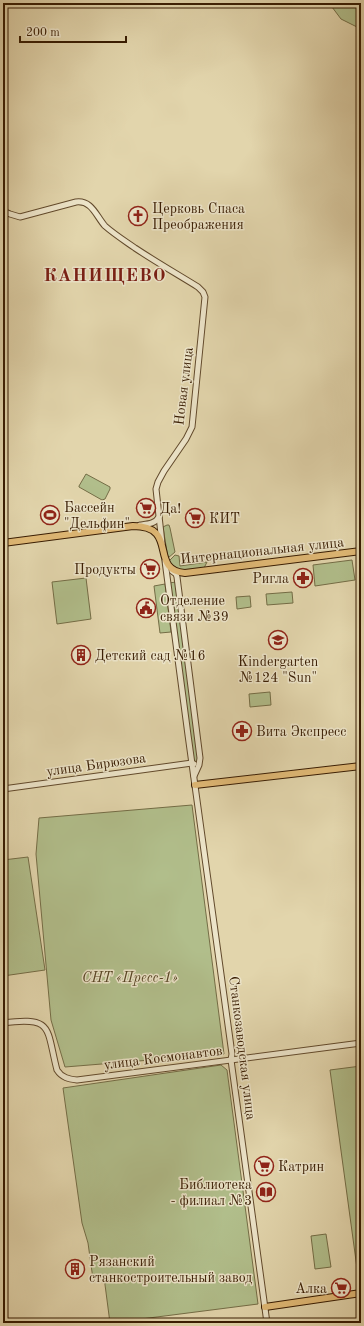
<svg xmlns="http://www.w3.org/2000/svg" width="364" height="1326" font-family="'Old Standard TT',serif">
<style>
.green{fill:#b1be8b;stroke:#746d46}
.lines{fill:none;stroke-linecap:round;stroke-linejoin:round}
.minor-casing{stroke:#624a2c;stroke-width:7}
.major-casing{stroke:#381c02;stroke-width:8}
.minor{stroke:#ece4c9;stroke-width:5}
.major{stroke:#e1ba76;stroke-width:6}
.labels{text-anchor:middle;stroke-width:3;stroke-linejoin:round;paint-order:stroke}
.poi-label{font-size:14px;fill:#381c02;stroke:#ece4c9;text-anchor:start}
.street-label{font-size:14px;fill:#381c02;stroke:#ece4c9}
.park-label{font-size:14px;font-style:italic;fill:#564424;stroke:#ece4c9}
.district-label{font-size:18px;font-weight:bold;letter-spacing:1px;fill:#7a1f14;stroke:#ece4c9}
</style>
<rect width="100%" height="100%" fill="#e2d5ac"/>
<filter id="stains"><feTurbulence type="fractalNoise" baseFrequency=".005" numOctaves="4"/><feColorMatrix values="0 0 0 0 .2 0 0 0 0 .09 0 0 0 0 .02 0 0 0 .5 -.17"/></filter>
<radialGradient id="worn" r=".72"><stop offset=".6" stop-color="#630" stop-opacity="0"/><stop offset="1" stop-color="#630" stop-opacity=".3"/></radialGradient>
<g class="green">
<polygon points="329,3 361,3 361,57 360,55 359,28 341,19"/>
<polygon points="86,474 110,487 110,489 105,499 102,500 79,487 79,486"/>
<polygon points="167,525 169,525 170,528 175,552 168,558 163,527"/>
<path d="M175 555 179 556 180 566 207 562 204 568C192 570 177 573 169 561Z"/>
<polygon points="352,560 355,580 315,586 313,565"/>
<polygon points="86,578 91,619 57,624 52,582"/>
<polygon points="176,582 199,762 193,763 169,583"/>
<polygon points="165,584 171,632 160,633 154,586"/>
<polygon points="292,592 293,603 267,605 266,594"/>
<polygon points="250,596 251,607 237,609 236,597"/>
<polygon points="270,692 271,705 250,707 249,694"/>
<polygon points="192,805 224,1054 65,1067 51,1020 36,854 39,818"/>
<polygon points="28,857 45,970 3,976 3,860"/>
<polygon points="221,1065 227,1070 258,1304 110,1323 104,1277 93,1279 88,1243 82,1223 63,1088"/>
<polygon points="361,1066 361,1290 360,1290 330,1070"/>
<polygon points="326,1234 331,1267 315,1269 311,1236"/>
</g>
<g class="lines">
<defs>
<g id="minor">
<path d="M3 211 10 214 20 217 76 202C92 200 96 216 105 226 114 234 125 241 135 248 156 262 177 274 198 287L203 292 205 297 192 427 186 439 164 471 158 482 156 489 162 543"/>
<path d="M140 525C148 524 155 524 159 517"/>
<polyline points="165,561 188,735 232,1054 231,1060 267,1323"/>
<polyline points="172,571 176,574 177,577 200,758 199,765 194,776"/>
<polyline points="3,789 192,763 194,764"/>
<path d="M3 1023C54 1016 46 1028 57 1070 62 1078 69 1079 77 1080L361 1043"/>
</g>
<g id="major">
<path d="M3 543 133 526C180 526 148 570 185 573L361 551"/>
<polyline points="195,785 361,766"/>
<polyline points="265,1307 361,1293"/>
</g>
</defs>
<use href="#minor" class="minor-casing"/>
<use href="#major" class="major-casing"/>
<use href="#minor" class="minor"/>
<use href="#major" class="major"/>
</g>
<defs>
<symbol id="church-ring" viewBox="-11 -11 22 22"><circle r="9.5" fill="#ece4c9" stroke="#8f2418" stroke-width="1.5"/><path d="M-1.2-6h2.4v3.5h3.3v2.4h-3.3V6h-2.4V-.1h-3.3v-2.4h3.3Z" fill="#8f2418"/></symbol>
<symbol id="supermarket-ring" viewBox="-11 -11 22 22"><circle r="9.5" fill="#ece4c9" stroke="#8f2418" stroke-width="1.5"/><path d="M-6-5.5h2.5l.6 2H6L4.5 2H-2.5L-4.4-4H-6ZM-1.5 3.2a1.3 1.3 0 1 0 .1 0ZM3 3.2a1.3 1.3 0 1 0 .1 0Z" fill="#8f2418"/></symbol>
<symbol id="stadium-ring" viewBox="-11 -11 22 22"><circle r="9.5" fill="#ece4c9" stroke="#8f2418" stroke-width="1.5"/><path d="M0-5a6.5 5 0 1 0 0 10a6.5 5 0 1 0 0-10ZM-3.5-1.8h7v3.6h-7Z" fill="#8f2418"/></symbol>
<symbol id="pharmacy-ring" viewBox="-11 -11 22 22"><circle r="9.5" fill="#ece4c9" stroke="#8f2418" stroke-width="1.5"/><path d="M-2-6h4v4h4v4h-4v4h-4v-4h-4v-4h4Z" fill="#8f2418"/></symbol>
<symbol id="civic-ring" viewBox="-11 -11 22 22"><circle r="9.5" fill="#ece4c9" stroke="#8f2418" stroke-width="1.5"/><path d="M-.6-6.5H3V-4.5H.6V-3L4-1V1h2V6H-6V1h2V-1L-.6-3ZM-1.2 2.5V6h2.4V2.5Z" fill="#8f2418"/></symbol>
<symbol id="school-ring" viewBox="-11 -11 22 22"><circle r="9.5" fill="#ece4c9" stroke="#8f2418" stroke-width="1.5"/><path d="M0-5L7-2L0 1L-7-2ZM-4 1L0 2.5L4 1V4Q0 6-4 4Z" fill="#8f2418"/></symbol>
<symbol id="building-ring" viewBox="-11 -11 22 22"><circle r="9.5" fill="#ece4c9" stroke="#8f2418" stroke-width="1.5"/><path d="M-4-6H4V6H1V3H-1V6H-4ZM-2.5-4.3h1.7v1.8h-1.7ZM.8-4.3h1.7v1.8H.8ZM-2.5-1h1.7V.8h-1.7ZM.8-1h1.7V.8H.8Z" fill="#8f2418"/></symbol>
<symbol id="library-ring" viewBox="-11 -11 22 22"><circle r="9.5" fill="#ece4c9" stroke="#8f2418" stroke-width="1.5"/><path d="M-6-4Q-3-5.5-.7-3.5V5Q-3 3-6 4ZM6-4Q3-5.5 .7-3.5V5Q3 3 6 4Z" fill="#8f2418"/></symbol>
</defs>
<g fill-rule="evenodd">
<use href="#church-ring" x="127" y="205" width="22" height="22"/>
<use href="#supermarket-ring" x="135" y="497" width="22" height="22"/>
<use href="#stadium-ring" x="39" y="504" width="22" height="22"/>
<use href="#supermarket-ring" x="184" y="507" width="22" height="22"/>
<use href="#supermarket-ring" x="139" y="558" width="22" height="22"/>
<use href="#pharmacy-ring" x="292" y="567" width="22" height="22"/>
<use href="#civic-ring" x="135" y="597" width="22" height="22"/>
<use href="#school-ring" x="267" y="629" width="22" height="22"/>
<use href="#building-ring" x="70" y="644" width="22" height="22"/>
<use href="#pharmacy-ring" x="231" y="720" width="22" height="22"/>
<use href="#supermarket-ring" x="253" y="1155" width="22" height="22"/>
<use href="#library-ring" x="255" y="1181" width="22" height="22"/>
<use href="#building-ring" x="64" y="1258" width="22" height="22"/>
<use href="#supermarket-ring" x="330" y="1277" width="22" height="22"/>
</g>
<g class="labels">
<g class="poi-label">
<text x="152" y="213">Церковь Спаса<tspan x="152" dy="16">Преображения</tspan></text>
<text x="64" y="512">Бассейн<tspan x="64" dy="16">"Дельфин"</tspan></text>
<text x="160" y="513">Да!</text>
<text x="209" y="523">КИТ</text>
<text x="136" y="574" text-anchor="end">Продукты</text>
<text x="289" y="583" text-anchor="end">Ригла</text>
<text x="160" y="605">Отделение<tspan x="160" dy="16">связи №39</tspan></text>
<text x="95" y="660">Детский сад №16</text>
<text x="278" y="666" text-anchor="middle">Kindergarten<tspan x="278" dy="16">№124 "Sun"</tspan></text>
<text x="256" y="736">Вита Экспресс</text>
<text x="278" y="1171">Катрин</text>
<text x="252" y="1189" text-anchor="end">Библиотека<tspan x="252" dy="16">- филиал №3</tspan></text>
<text x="89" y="1266">Рязанский<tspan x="89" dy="16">станкостроительный завод</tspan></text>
<text x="327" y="1293" text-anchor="end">Алка</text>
</g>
<g class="street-label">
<text transform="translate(183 386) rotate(-83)" y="5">Новая улица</text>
<text transform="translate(262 550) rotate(-6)" y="5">Интернациональная улица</text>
<text transform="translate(96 764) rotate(-8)" y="5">улица Бирюзова</text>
<text transform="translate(243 1048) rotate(83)" y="5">Станкозаводская улица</text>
<text transform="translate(163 1057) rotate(-7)" y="5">улица Космонавтов</text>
</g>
<g class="park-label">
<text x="130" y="982">СНТ «Пресс-1»</text>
</g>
<g class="district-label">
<text x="105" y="281">КАНИЩЕВО</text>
</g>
</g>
<rect width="364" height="1326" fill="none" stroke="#e2d5ac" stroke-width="16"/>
<rect x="4" y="4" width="356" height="1318" fill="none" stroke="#381c02" stroke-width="2"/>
<rect x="8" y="8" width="348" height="1310" fill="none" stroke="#381c02"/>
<path d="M20 36v6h106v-6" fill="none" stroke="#381c02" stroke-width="2"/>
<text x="26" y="36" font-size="12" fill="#381c02" stroke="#ece4c9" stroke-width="3" paint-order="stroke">200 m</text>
<rect width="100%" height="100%" filter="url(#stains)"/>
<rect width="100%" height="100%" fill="url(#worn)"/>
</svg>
